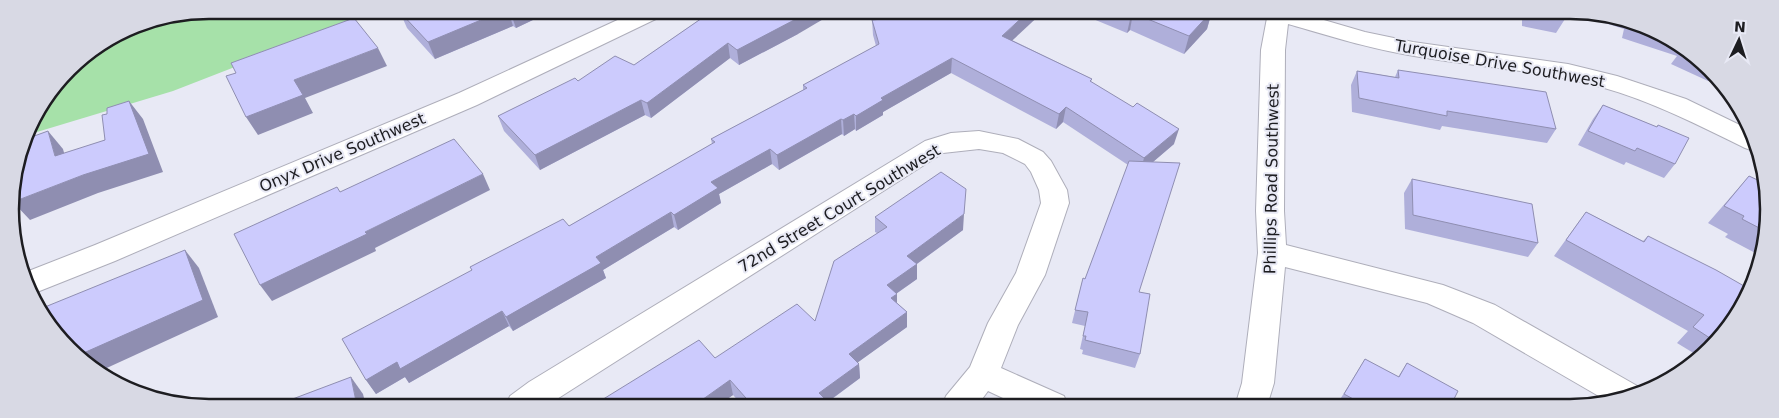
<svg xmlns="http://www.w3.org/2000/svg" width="1779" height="418" font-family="'DejaVu Sans',sans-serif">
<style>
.green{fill:#a6e1a9}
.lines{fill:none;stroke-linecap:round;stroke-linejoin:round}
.minor-casing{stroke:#aeaeba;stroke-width:2}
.minor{fill:#fff;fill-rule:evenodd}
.wall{fill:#afafda}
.shaded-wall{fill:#8f8eb1}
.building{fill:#cccbfd;stroke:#8f8eb1}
.labels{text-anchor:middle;stroke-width:4;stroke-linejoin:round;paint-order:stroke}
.street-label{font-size:16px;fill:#1d1d21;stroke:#e8e9f5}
.rim{fill:none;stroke:#1d1d21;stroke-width:2.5}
</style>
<rect width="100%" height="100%" fill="#e8e9f5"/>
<polygon class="green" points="209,10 381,10 173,91 27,135 31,121 78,60 133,25"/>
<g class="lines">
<defs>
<g id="minor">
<polygon points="637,11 665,11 662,16 477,105 115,261 32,294 21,274 95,245 459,93"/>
<path d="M1256 11H1293L1365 32 1413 42 1568 64 1617 76 1686 99 1748 129 1758 150 1754 151 1745 148C1698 125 1652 101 1601 87 1541 70 1476 67 1414 56 1371 49 1330 36 1288 24L1285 50 1284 211 1286 245 1443 285 1495 305 1639 387 1642 392 1609 402 1473 323 1427 303 1285 267 1274 383 1267 406H1235L1242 383 1258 253 1256 211 1261 50 1267 18 1259 16Z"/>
<polygon points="979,131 1018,139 1043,152 1051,161 1067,190 1069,203 1045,275 1018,325 1001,368 1064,396 1068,406 1020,406 988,391 977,406 942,406 946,396 970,367 988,323 1016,273 1041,203 1039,190 1031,172 1025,164 1003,153 979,149 943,153 546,406 506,406 510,396 529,382 925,141 951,133"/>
</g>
</defs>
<use href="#minor" class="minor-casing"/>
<use href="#minor" class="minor"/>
</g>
<g class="wall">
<polygon points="404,10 554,10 516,28 513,26 435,59 407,28 400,12"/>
<polygon points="1082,11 1212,11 1207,29 1184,54 1130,30 1127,33 1081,14"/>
<polygon points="1500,12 1564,12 1565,19 1556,33 1522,26 1522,16"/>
<polygon points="1573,12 1596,12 1670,37 1715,77 1714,76 1708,81 1671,64 1677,56 1622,38 1624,29 1573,13"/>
<polygon points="705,16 798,34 739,65 730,58 651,118 645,115 540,170 504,131 498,116 578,81 634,65"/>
<polygon points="872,20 1012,40 1092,79 1091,82 1174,144 1153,162 1139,292 1140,354 1135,368 1082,354 1083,350 1080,349 1085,326 1072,323 1083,278 1085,279 1128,165 1063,122 1056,129 951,73 883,112 883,115 856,131 855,129 844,136 842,134 779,170 772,164 719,194 721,203 678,230 674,227 603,270 606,278 513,331 509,326 409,383 405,377 376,394 366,380 472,270 470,267 569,226 712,144 711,139 803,90 803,85 876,46 873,35"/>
<polygon points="1398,70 1556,129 1547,143 1442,126 1440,130 1352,112 1351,85 1357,71 1395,77"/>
<polygon points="1603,105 1657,127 1658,125 1675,164 1664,178 1626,162 1624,165 1578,145 1593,119"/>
<polygon points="1749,176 1764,183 1767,235 1761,256 1725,237 1728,234 1708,223"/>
<polygon points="1412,179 1538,243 1528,257 1405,229 1404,193"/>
<polygon points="1586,212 1643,241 1648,236 1748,297 1711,350 1700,357 1677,343 1688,331 1554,256"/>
<polygon points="875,217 963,230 917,264 917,279 896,294 897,303 907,312 907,327 858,362 859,364 860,378 828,402 829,406 743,406 733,395 717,406 592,406 715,358 815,321 877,233 875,232"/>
<polygon points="1365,359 1398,377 1407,363 1452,403 1459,406 1336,406"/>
</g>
<g class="shaded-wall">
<polygon points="505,10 508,10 513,26 435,59 428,42"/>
<polygon points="512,10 554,10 516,28 510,11"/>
<polygon points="810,11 837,11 798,34 739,65 737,50"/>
<polygon points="1029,11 1044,11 1001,51 1002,36"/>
<polygon points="1212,11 1207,29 1184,54 1189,36"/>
<polygon points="1133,13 1130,30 1127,33 1131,15"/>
<polygon points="728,43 730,58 651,118 647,103"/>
<polygon points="378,48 387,66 305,98 313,113 258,135 246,117 294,80"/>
<polygon points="952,58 951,73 883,112 883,115 856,131 856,116 881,98"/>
<polygon points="641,100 645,115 540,170 535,155"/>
<polygon points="129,101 143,119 163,172 98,193 30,220 13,202 83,175"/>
<polygon points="1066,107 1063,122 1056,129 1059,114"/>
<polygon points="854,114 855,129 844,136 843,120"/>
<polygon points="841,119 842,134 779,170 777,155"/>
<polygon points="1179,129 1174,144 1140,173 1144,158"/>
<polygon points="48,131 63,149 70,174 55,156"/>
<polygon points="770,149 772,164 719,194 721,203 678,230 674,215 711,182"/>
<polygon points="483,174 490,190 375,248 376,251 272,301 260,285 365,232"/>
<polygon points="671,212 674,227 603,270 606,278 513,331 506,317 596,257"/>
<polygon points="964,214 963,230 907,271 907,256"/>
<polygon points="185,250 199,268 218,317 98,372 79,355"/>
<polygon points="917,264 917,279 887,300 887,285"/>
<polygon points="897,294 897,309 891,298"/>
<polygon points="502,311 509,326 409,383 405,377 376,394 366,380 397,362"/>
<polygon points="907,312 907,327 850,368 849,354"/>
<polygon points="859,364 860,378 822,406 819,393"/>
<polygon points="351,377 363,394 366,406 357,406"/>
<polygon points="730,380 733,395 717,406 700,406 699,402"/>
<polygon points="697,400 699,406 687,406"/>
</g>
<g class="building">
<polygon points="404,10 505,10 428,42 400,12"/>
<polygon points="715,11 810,11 796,19 737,50 728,43 647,103 641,100 535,155 498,116 575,78 578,81 615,56 634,65 705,16"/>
<polygon points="963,11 1029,11 1002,36 1092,79 1090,81 1133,107 1137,103 1179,129 1144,158 1066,107 1059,114 952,58 881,98 883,100 856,116 854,114 843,120 841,119 777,155 770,149 711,182 718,188 674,215 671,212 596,257 601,263 506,317 502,311 400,369 397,362 366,380 342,339 472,270 470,267 563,219 569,226 715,142 711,139 807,88 803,85 879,44 872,20"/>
<polygon points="1120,11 1212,11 1189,36 1133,13 1131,15"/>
<polygon points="1530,12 1564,12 1565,19"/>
<polygon points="354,18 378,48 294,80 303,95 246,117 226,76 236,73 231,63"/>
<polygon points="1683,48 1689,54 1681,50"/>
<polygon points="1398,70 1546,92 1556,129 1447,111 1447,116 1359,98 1357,71 1399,78"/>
<polygon points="129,101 149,154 83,175 13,202 11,194 26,139 48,131 55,156 105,140 102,115 107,114 107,108"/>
<polygon points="1603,105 1657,127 1658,125 1689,138 1675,164 1637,148 1635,151 1588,131"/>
<polygon points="454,139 483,174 365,232 367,234 260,285 234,234 337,187 340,192"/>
<polygon points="1129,161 1180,163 1139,292 1150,294 1140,354 1085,340 1086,336 1083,336 1088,312 1075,310 1083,278 1085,279"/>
<polygon points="941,172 966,189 964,214 907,256 917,264 887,285 897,294 891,298 907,312 849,354 859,364 819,393 829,403 825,406 753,406 730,380 699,402 697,400 687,406 592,406 699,340 715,358 797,304 815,321 834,261 887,227 875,217"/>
<polygon points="1749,176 1764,183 1767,232 1742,219 1744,216 1724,206"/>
<polygon points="1412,179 1532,204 1538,243 1413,215"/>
<polygon points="1586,212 1644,242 1648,236 1716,270 1751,290 1748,297 1716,342 1693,327 1704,315 1566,240"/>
<polygon points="185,250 203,300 79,355 51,330 40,309"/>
<polygon points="1365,359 1399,377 1407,363 1458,391 1452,403 1459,406 1366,406 1344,394"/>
<polygon points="351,377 357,406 274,406"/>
</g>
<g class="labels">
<g class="street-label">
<text transform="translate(1500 63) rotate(10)" y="6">Turquoise Drive Southwest</text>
<text transform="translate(342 152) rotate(-23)" y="6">Onyx Drive Southwest</text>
<text transform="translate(1271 179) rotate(-89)" y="6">Phillips Road Southwest</text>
<text transform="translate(839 208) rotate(-31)" y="6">72nd Street Court Southwest</text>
</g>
</g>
<path d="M0 0H1779V418H0ZM209 19H1570A190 190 0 0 1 1760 209V209A190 190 0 0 1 1570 399H209A190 190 0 0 1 19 209V209A190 190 0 0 1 209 19Z" fill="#d8d9e4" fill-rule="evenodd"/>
<path class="rim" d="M209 19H1570A190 190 0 0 1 1760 209V209A190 190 0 0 1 1570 399H209A190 190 0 0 1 19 209V209A190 190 0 0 1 209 19Z"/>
<g transform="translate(1739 40) rotate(4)" stroke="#e8e9f5" stroke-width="4" paint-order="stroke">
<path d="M0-4L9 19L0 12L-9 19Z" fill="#1d1d21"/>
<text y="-8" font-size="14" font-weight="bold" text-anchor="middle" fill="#1d1d21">N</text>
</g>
</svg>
